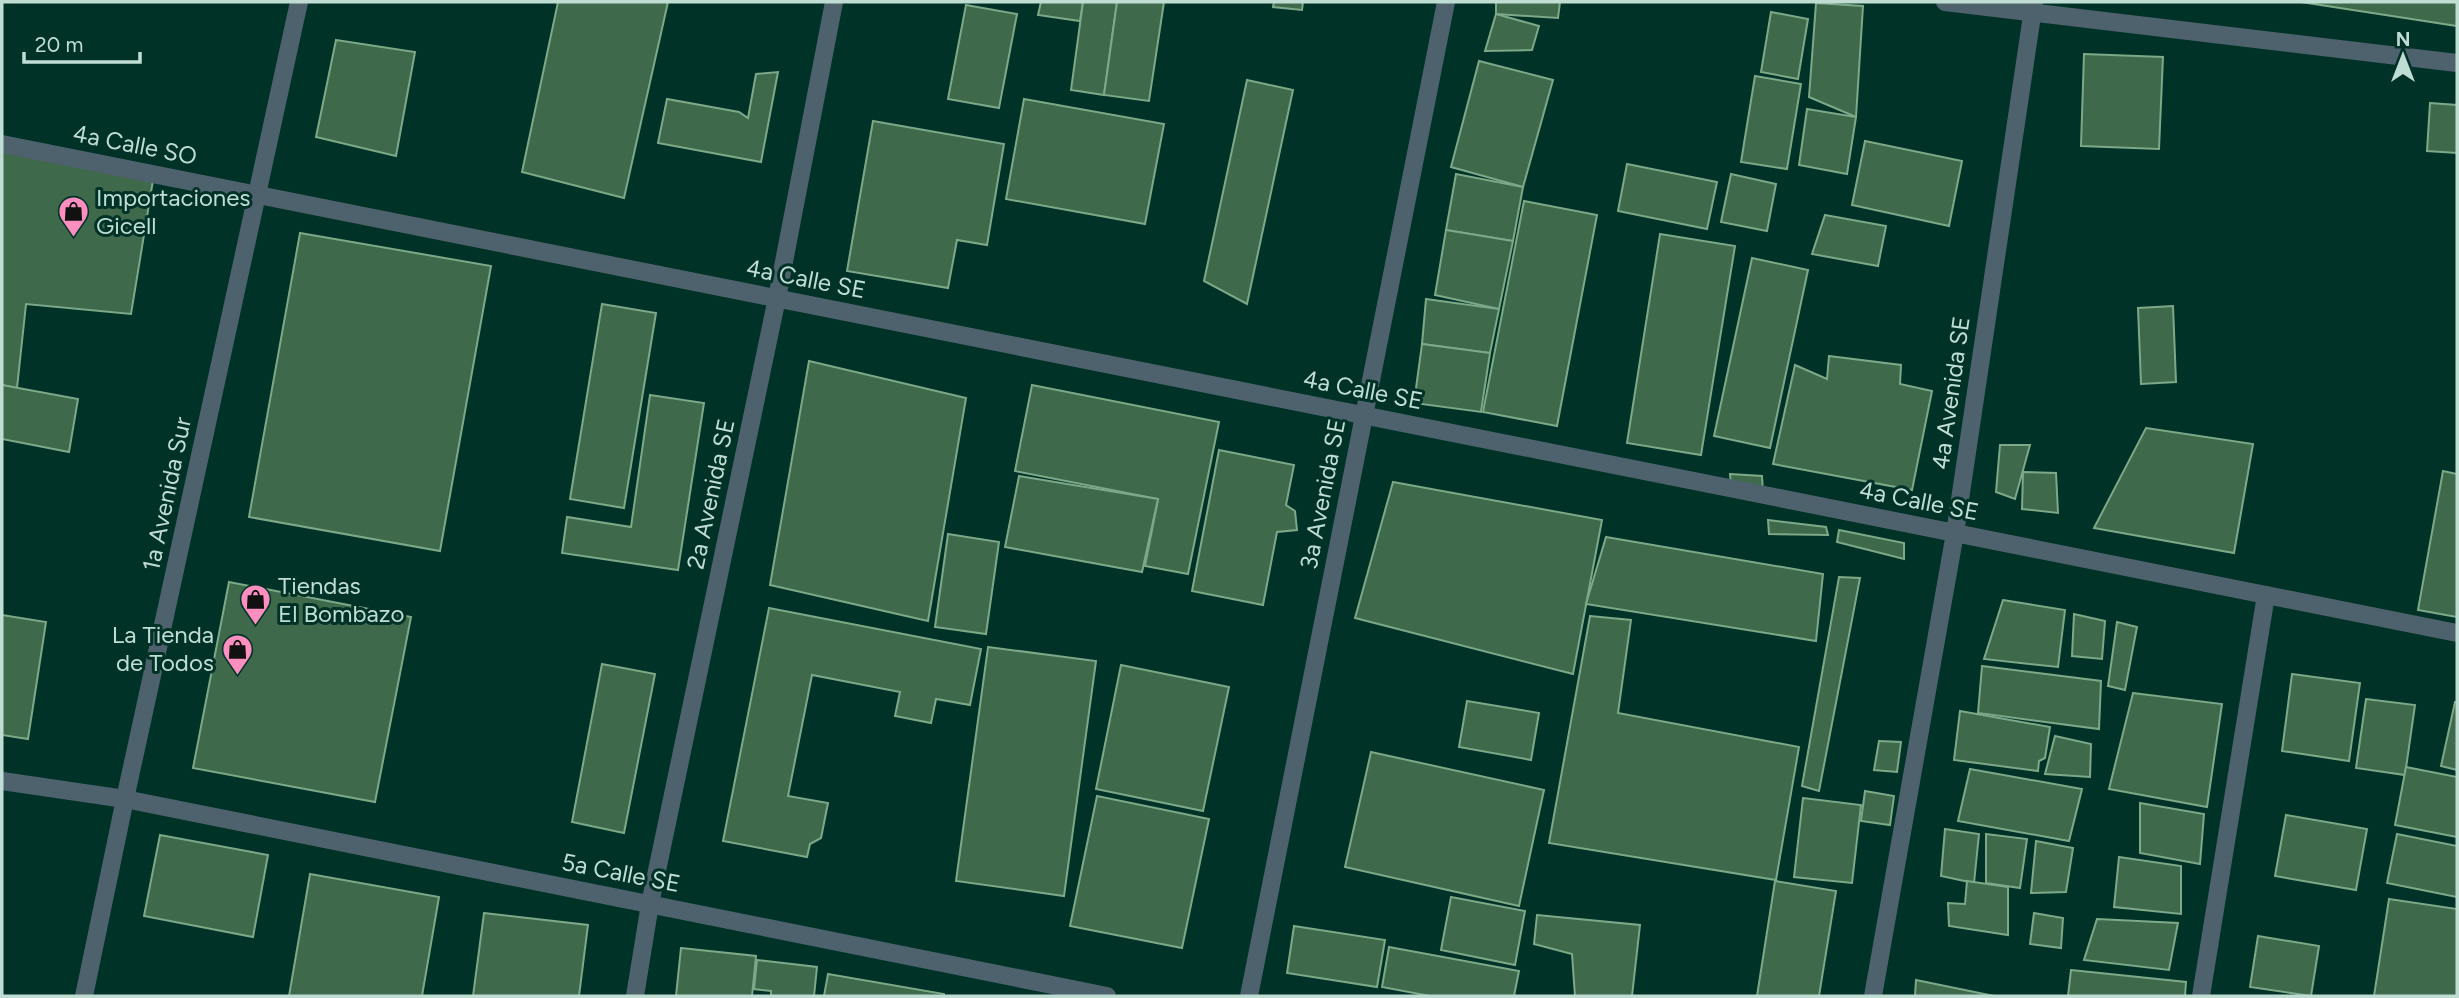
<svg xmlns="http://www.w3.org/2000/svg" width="2459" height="998" font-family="Figtree,sans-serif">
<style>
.building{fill:#3f694b;stroke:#7ca988;stroke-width:2}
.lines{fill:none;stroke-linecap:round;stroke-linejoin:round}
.service{stroke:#4e626d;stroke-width:18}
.minor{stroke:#4e626d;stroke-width:18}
.tertiary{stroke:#4e626d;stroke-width:18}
.labels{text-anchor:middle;stroke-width:6;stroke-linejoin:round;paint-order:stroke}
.street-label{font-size:24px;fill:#c0ddd3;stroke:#013227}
.poi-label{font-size:24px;fill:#c0ddd3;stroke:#013227;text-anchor:start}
</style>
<rect width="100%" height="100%" fill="#013227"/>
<g class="building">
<polygon points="558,2 668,2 624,198 522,172"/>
<polygon points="1041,2 1083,2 1080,21 1038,15"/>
<polygon points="1083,2 1117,2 1104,95 1071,90"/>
<polygon points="1117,2 1164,2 1149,101 1104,95"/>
<polygon points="1274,2 1303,2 1302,10 1273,7"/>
<polygon points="1496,2 1560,2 1558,18 1496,14"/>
<polygon points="2301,2 2457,2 2457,26"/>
<polygon points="1816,3 1863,6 1856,117 1809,97"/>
<polygon points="966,5 1017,14 999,108 948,99"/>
<polygon points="1771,12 1808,19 1798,79 1761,72"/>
<polygon points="1496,14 1539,26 1532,50 1485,51"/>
<polygon points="336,40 415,52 396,156 316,137"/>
<polygon points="2084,54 2163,57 2159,149 2081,146"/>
<polygon points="1479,61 1553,80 1523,187 1451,167"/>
<polygon points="778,72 761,162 658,143 667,99 739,112 748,118 756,74"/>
<polygon points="1755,76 1801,84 1787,169 1741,162"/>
<polygon points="1247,80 1293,90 1247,304 1204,281"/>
<polygon points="1024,99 1164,124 1145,224 1006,199"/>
<polygon points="2430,103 2457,105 2457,153 2427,151"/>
<polygon points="1807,109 1856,117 1847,174 1799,165"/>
<polygon points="873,121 1004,144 987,245 957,240 948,288 847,271"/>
<polygon points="1865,141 1962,161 1949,226 1852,205"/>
<polygon points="2,151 154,174 131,314 26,304 17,388 2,385"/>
<polygon points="1627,164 1717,182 1707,229 1618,211"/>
<polygon points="1456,174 1523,187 1513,241 1446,230"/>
<polygon points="1731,174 1776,184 1767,231 1721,222"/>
<polygon points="1524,201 1597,215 1557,426 1483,412"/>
<polygon points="1825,215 1886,226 1878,266 1812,254"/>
<polygon points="1446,230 1513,241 1499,309 1435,295"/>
<polygon points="300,233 491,266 440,551 249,517"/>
<polygon points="1660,234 1735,246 1701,455 1627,443"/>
<polygon points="1752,258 1808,270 1770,448 1714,436"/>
<polygon points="1426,299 1499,309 1490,353 1422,344"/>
<polygon points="602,304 656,313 624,508 570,499"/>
<polygon points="2173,306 2176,382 2141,384 2138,308"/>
<polygon points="1422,344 1490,353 1481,412 1414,403"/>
<polygon points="1829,356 1901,365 1900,384 1932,391 1912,490 1773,464 1795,365 1827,379"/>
<polygon points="809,361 966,398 928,621 770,585"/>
<polygon points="2,385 78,399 69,452 2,439"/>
<polygon points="1032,385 1219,422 1188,574 1145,566 1158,499 1015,471"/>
<polygon points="650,395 704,403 678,570 562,553 567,517 631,527"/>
<polygon points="2146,428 2253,444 2234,553 2094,528"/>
<polygon points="2000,445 2030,445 2015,499 1996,492"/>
<polygon points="1219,450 1294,465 1286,505 1295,511 1297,530 1277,532 1263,605 1192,591"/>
<polygon points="2443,471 2457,474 2457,617 2418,610"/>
<polygon points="2023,472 2056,473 2058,513 2022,509"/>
<polygon points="1730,474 1762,476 1763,493 1731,486"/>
<polygon points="1019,476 1158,499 1142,572 1005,547"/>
<polygon points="1393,482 1602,520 1573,674 1355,618"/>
<polygon points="1768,520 1826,527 1828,535 1769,534"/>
<polygon points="1839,530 1904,543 1904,559 1837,542"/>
<polygon points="948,534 999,542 986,634 935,627"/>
<polygon points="1606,537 1823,574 1816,641 1586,604"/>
<polygon points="1839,577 1860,578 1819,791 1802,786"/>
<polygon points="229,582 411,617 375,802 193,768"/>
<polygon points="2003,600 2065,610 2058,667 1984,659"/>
<polygon points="769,608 981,649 970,705 936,699 931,723 895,716 900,692 812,675 788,796 828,803 821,838 810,844 807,857 723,841"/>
<polygon points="2074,614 2105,621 2102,659 2072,656"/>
<polygon points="2,615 46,622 28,739 2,735"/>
<polygon points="1590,616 1631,620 1618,713 1799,747 1776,880 1549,843"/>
<polygon points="2117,622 2137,627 2125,690 2108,686"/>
<polygon points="988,647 1096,661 1064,896 956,881"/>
<polygon points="602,664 655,674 624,833 572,822"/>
<polygon points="1121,665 1229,687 1203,811 1096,789"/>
<polygon points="1982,666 2101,681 2099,729 1978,713"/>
<polygon points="2292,674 2360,683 2349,761 2282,751"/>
<polygon points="2133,693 2222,704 2207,807 2109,789"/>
<polygon points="2366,699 2415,705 2405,775 2356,768"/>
<polygon points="1467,701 1539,713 1531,760 1459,747"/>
<polygon points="2455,702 2457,702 2457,770 2441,766"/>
<polygon points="1960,711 2050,727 2045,758 2039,761 2038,771 1954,760"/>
<polygon points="2055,736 2091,744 2090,777 2045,774"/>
<polygon points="1879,741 1901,742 1897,772 1874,770"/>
<polygon points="1371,752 1544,790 1519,906 1345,867"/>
<polygon points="2406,767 2457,777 2457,837 2395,825"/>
<polygon points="1970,769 2082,789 2069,841 1958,821"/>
<polygon points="1865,791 1894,796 1890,825 1861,821"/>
<polygon points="1097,796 1209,819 1182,948 1070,926"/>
<polygon points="1803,798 1861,805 1852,883 1794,877"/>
<polygon points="2140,803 2204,814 2200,864 2140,853"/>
<polygon points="2286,815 2367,829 2356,890 2275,876"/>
<polygon points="1945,829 1979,834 1974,883 1941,876"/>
<polygon points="1986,834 2027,839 2020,888 1986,883"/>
<polygon points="2397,834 2457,846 2457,897 2387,883"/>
<polygon points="160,835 268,855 253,937 144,916"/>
<polygon points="2036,841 2073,848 2066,892 2031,893"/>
<polygon points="2119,857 2181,866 2181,914 2114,907"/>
<polygon points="310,874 439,897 422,996 289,996"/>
<polygon points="1775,881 1836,891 1819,996 1757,996"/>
<polygon points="1967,881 2008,887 2008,935 1949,926 1948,903 1965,904"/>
<polygon points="1451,897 1525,911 1515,965 1441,950"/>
<polygon points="2389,899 2457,909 2457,996 2374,996"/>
<polygon points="484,913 588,925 579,996 473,996"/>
<polygon points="2034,913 2063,918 2061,948 2030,944"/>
<polygon points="1537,915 1640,925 1632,996 1575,996 1572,954 1534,944"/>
<polygon points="2097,919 2178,923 2169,970 2084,960"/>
<polygon points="1294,926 1385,940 1377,987 1287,973"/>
<polygon points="2258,936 2319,946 2311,996 2250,987"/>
<polygon points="1389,947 1519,971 1514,996 1430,996 1382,987"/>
<polygon points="681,948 756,956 752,996 676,996"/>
<polygon points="757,960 817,967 814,996 771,996 771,991 754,989"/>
<polygon points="2071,970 2186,982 2185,996 2068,996"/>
<polygon points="828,974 944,994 944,996 824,996"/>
<polygon points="1916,980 1994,996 1915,996"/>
</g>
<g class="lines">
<polyline class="service" points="2201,996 2266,595"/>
<g class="minor">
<polyline points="1945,2 2457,63"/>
<polyline points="2,144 2457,633"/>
<polyline points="2,781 125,799 1107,996"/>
<polyline points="635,996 650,904 777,298 834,2"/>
<polyline points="1249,996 1446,2"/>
<polyline points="1873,996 1955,533 2034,2"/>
</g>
<polyline class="tertiary" points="84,996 125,799 299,2"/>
</g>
<defs>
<symbol id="shop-pin" viewBox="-11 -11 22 30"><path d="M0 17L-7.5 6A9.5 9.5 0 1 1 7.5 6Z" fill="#fd8ec0" stroke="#013227"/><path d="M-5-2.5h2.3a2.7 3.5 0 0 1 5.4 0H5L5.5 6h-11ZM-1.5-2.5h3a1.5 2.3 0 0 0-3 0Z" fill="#111"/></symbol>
</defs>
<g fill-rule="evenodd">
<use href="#shop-pin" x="56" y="194" width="35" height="47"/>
<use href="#shop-pin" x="238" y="582" width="35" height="47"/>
<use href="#shop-pin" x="220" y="632" width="35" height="47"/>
</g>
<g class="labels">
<g class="street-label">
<text transform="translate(135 145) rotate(11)" y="8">4a Calle SO</text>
<text transform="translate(806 279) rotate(11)" y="8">4a Calle SE</text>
<text transform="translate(1363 390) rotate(11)" y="8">4a Calle SE</text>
<text transform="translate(1951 393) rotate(-82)" y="8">4a Avenida SE</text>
<text transform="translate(167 494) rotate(-78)" y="8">1a Avenida Sur</text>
<text transform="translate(711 494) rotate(-78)" y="8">2a Avenida SE</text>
<text transform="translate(1323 494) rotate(-79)" y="8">3a Avenida SE</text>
<text transform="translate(1919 501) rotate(11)" y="8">4a Calle SE</text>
<text transform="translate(621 873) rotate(11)" y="8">5a Calle SE</text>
</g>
<g class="poi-label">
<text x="96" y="206">Importaciones<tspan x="96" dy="28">Gicell</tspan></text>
<text x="278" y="594">Tiendas<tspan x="278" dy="28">El Bombazo</tspan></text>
<text x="214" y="643" text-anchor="end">La Tienda<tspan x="214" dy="28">de Todos</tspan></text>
</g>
</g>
<rect width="2459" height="998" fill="none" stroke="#c0ddd3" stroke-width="7"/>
<g transform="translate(2403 56)" stroke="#013227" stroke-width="5" paint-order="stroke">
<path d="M0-5L12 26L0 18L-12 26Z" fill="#c0ddd3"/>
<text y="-10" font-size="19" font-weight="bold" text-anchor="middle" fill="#c0ddd3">N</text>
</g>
<path d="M24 52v10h116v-10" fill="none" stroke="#c0ddd3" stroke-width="3.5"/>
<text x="35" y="52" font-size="21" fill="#c0ddd3" stroke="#013227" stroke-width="5" paint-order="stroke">20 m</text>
</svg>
